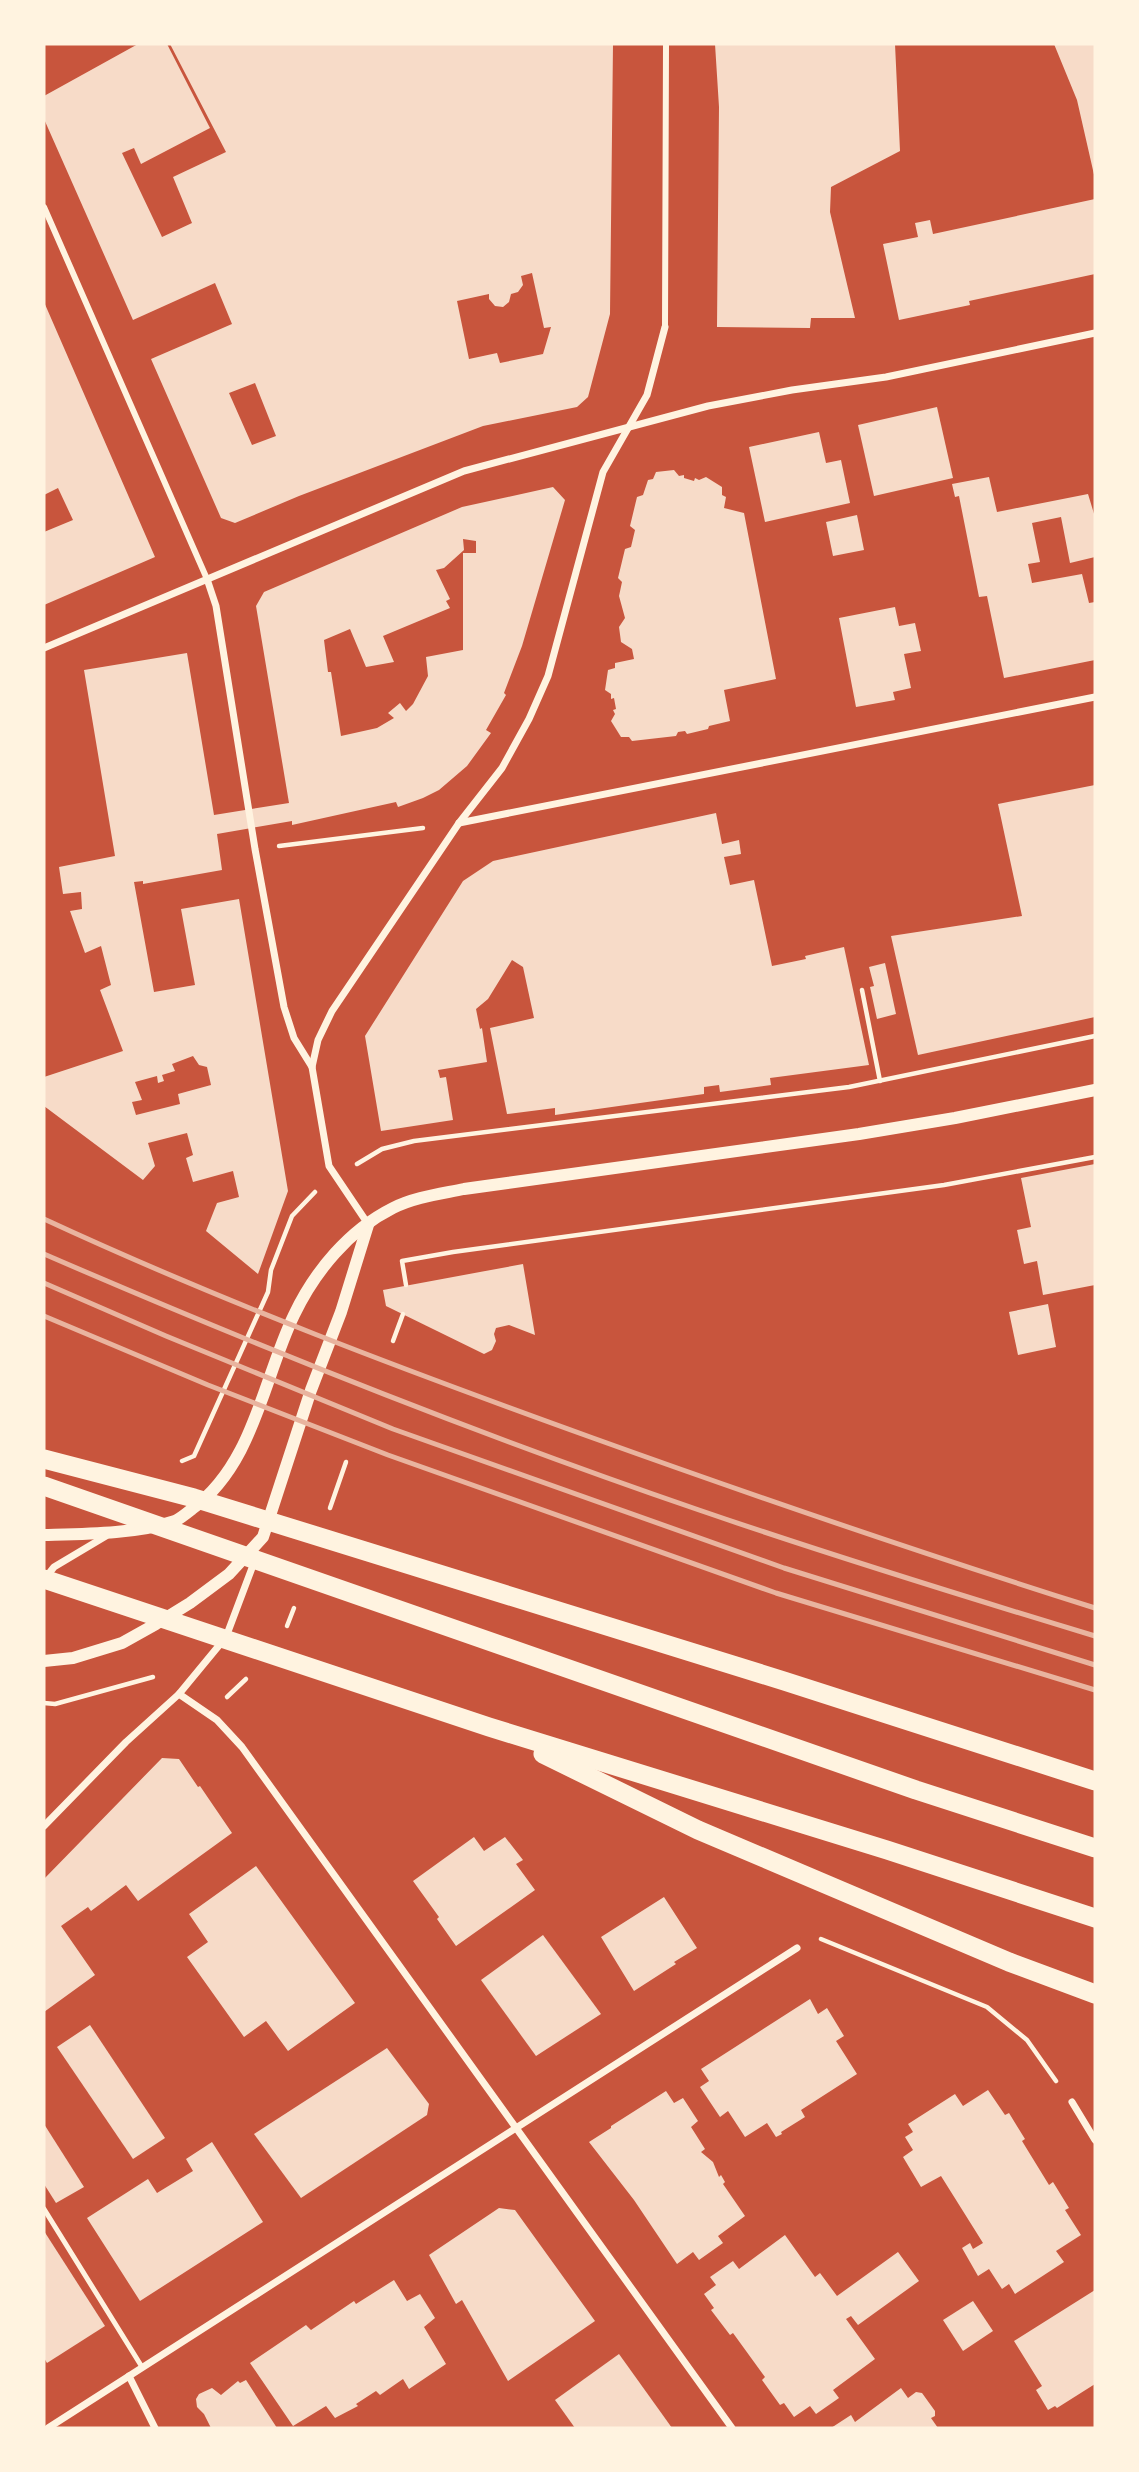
<svg xmlns="http://www.w3.org/2000/svg" width="1139" height="2472" font-family="'IBM Plex Sans',sans-serif">
<style>
.building{fill:#f7dbc8;fill-rule:evenodd}
.lines{fill:none;stroke-linecap:round;stroke-linejoin:round}
.path{stroke:#fff3e0;stroke-width:4.5}
.service{stroke:#fff3e0;stroke-width:5}
.pedestrian{stroke:#fff3e0;stroke-width:6}
.minor{stroke:#fff3e0;stroke-width:7}
.tertiary{stroke:#fff3e0;stroke-width:12}
.trunk{stroke:#fff3e0;stroke-width:19}
.rail{stroke:#e9b49f;stroke-width:5}
</style>
<rect width="100%" height="100%" fill="#c8553d"/>
<g class="building">
<path d="M138 44H167L210 128 141 164 134 148 122 153 162 237 192 223 173 177 226 152 170 44H613L610 314 588 397 577 407 483 426 299 496 235 523 221 518 151 359 232 324 215 283 133 320 44 119V96ZM532 273 544 328 551 327 543 354 500 363 497 353 469 359 457 301 489 294V299L495 306 503 307 509 302 511 294 518 292 523 285 521 276ZM255 383 276 436 252 445 229 393Z"/>
<polygon points="715,44 895,44 900,151 831,187 830,212 855,318 811,318 810,328 717,327 719,107"/>
<polygon points="1054,44 1095,44 1095,179 1077,100"/>
<polygon points="1095,199 1095,274 969,301 970,305 899,320 883,244 918,237 915,223 930,220 933,234"/>
<polygon points="44,302 155,557 44,605 44,532 73,520 58,488 44,495"/>
<polygon points="937,407 953,478 874,496 858,425"/>
<polygon points="819,432 826,463 841,460 850,503 765,522 749,447"/>
<polygon points="674,470 679,476 684,475 684,478 694,481 695,478 699,480 706,477 722,487 722,495 726,497 724,508 744,513 776,679 724,690 730,721 709,726 708,729 687,734 685,731 678,732 676,736 632,741 629,737 621,737 611,721 615,714 613,710 616,709 614,698 611,699 611,694 605,690 608,670 615,668 615,663 634,659 632,649 621,642 619,627 625,618 619,596 622,582 618,578 625,549 631,547 635,530 630,526 637,497 643,495 648,480 653,479 656,472"/>
<polygon points="989,477 997,512 1088,494 1095,517 1095,557 1070,563 1061,517 1032,523 1040,562 1028,564 1032,583 1082,574 1089,603 1095,602 1095,660 1004,678 987,596 979,597 959,496 955,497 952,484"/>
<path d="M553 487 565 500 522 646 504 693 506 695 486 730 491 733 467 766 439 790 423 798 398 807 396 802 292 825V821L217 834 222 870 143 884V881L134 882 154 992 195 985 181 909 239 899 288 1191 258 1274 206 1231 217 1203 239 1197 233 1171 193 1182 186 1158 193 1155 187 1133 148 1143 155 1166 143 1180 44 1106V1077L123 1051 100 990 111 985 101 946 85 953 70 911 82 909 81 892 63 894 59 867 115 856 84 670 187 653 214 815 289 803 256 606 264 592 462 507ZM463 539 476 541V553H463V650L426 657 428 676 413 704 406 711 400 703 388 713 394 718 377 728 341 736 331 672H328L324 640 350 629 366 667 394 662 383 636 450 608 446 601 450 599 436 570 444 568 464 550ZM193 1056 199 1065 207 1067 211 1085 178 1094 180 1104 136 1115 132 1102 142 1100 135 1082 157 1076 158 1083 164 1081 162 1075 175 1071 172 1064Z"/>
<polygon points="857,515 864,550 833,556 826,522"/>
<polygon points="895,607 899,626 915,623 921,651 904,654 911,688 893,692 895,700 856,707 839,618"/>
<polygon points="1095,785 1095,1017 918,1055 891,936 1022,916 998,804"/>
<polygon points="716,813 722,844 739,840 741,854 724,857 730,885 754,880 772,966 806,959 805,956 844,947 869,1065 770,1078 771,1085 720,1092 719,1085 704,1087 704,1094 555,1115 555,1108 507,1114 490,1028 534,1018 523,967 512,960 488,999 476,1009 480,1029 482,1028 487,1062 438,1070 440,1078 446,1077 453,1120 381,1131 365,1036 463,881 493,861"/>
<polygon points="885,963 896,1014 877,1019 870,987 874,986 869,967"/>
<polygon points="1095,1164 1095,1285 1043,1295 1037,1261 1024,1264 1017,1230 1031,1227 1021,1178"/>
<polygon points="523,1264 535,1335 509,1325 496,1328 494,1334 496,1341 492,1350 484,1354 386,1306 383,1290"/>
<polygon points="1048,1304 1056,1347 1018,1355 1009,1312"/>
<polygon points="162,1758 179,1759 198,1787 200,1786 232,1833 138,1901 126,1885 91,1911 88,1907 61,1926 95,1975 44,2012 44,1879"/>
<polygon points="474,1837 484,1851 505,1837 523,1860 516,1864 535,1890 456,1946 437,1919 439,1917 413,1881"/>
<polygon points="256,1866 355,2003 288,2051 266,2021 244,2037 187,1957 208,1942 189,1914"/>
<polygon points="664,1897 697,1948 674,1962 676,1964 634,1991 601,1937"/>
<polygon points="543,1935 601,2014 536,2056 481,1980"/>
<polygon points="810,1999 818,2014 827,2008 844,2036 836,2041 857,2074 801,2110 805,2117 781,2132 782,2134 776,2137 767,2123 745,2137 728,2111 720,2117 700,2087 709,2081 701,2069"/>
<polygon points="90,2025 165,2138 133,2159 57,2047"/>
<polygon points="387,2048 429,2104 427,2115 301,2198 254,2134"/>
<polygon points="988,2090 1005,2115 1009,2113 1025,2139 1022,2141 1049,2185 1053,2182 1069,2208 1065,2210 1081,2235 1056,2251 1064,2262 1015,2294 1009,2284 1002,2289 989,2269 978,2276 962,2248 970,2243 973,2249 983,2243 941,2176 921,2187 903,2157 913,2150 905,2137 913,2132 908,2124 955,2094 963,2106"/>
<polygon points="666,2091 674,2103 683,2098 698,2121 691,2127 705,2149 701,2152 713,2162 719,2177 721,2175 725,2182 723,2184 745,2216 718,2236 723,2243 699,2260 693,2252 677,2264 634,2200 589,2142 611,2128 611,2126"/>
<polygon points="44,2124 84,2187 56,2203 44,2184"/>
<polygon points="212,2142 263,2222 140,2301 87,2218 148,2179 157,2193 193,2171 186,2159"/>
<polygon points="499,2208 515,2210 595,2321 508,2381 462,2300 456,2304 429,2255"/>
<polygon points="44,2231 105,2326 47,2363 44,2358"/>
<polygon points="785,2235 815,2277 820,2273 837,2296 898,2252 919,2281 858,2325 851,2316 846,2319 875,2359 833,2390 839,2398 816,2414 810,2406 794,2417 784,2403 780,2405 762,2380 765,2377 733,2333 730,2335 711,2310 714,2308 704,2294 716,2285 710,2277 733,2261 739,2269"/>
<polygon points="394,2280 407,2301 420,2294 435,2318 424,2327 446,2364 409,2389 403,2379 380,2395 376,2391 356,2404 358,2406 335,2418 326,2406 293,2426 250,2363 306,2325 311,2330 354,2301 356,2304"/>
<polygon points="1095,2290 1095,2384 1057,2408 1055,2406 1048,2410 1036,2390 1042,2386 1014,2341"/>
<polygon points="973,2301 993,2331 963,2351 943,2320"/>
<polygon points="619,2354 662,2414 672,2428 575,2428 555,2400"/>
<polygon points="246,2380 277,2428 211,2428 204,2414 197,2407 196,2399 199,2394 212,2388 221,2395 238,2381 240,2383"/>
<polygon points="901,2388 908,2398 916,2392 922,2393 935,2411 935,2416 931,2418 938,2428 831,2428 851,2415 855,2422"/>
</g>
<g class="lines">
<g class="path">
<polyline points="279,846 423,828"/>
<polyline points="862,990 880,1081"/>
<polyline points="357,1164 382,1149 414,1141 849,1087 1095,1036"/>
<polyline points="406,1285 402,1261 453,1252 944,1185 1095,1157"/>
<polyline points="393,1341 403,1314"/>
<polyline points="182,1461 194,1456 268,1292 271,1270 292,1216 315,1192"/>
<polyline points="330,1508 346,1462"/>
<polyline points="287,1626 294,1608"/>
<polyline points="227,1697 246,1679"/>
<polyline points="44,1703 55,1704 153,1677"/>
<polyline points="821,1939 987,2007 1027,2040 1056,2081"/>
</g>
<polyline class="service" points="44,2209 142,2367"/>
<g class="pedestrian">
<polyline points="44,207 207,579"/>
<polyline points="665,327 666,44"/>
</g>
<g class="minor">
<polyline points="207,579 216,606 255,849 284,1007 294,1038 312,1067"/>
<polyline points="44,648 464,471 708,406 792,390 886,377 1095,333"/>
<polyline points="459,823 1095,697"/>
<polyline points="368,1224 329,1166 312,1067 318,1040 332,1011 459,823 502,768 529,719 548,676 603,472 647,395 665,327"/>
<polyline points="47,1576 54,1567 106,1536"/>
<polyline points="179,1694 217,1720 242,1747 732,2428"/>
<polyline points="44,1826 126,1742 179,1694 226,1637 255,1560"/>
<polyline points="1072,2102 1095,2140"/>
<polyline points="129,2376 155,2428"/>
<polyline points="48,2428 797,1948"/>
</g>
<g class="tertiary">
<path d="M44 1535C85 1534 136 1534 175 1521 181 1518 187 1513 192 1509 254 1464 263 1379 294 1315 315 1271 349 1230 393 1208 415 1197 440 1194 464 1189L859 1134 955 1118 1095 1090"/>
<polyline points="44,1661 73,1658 122,1643 156,1624 190,1603 229,1574 263,1537 311,1390 341,1312 368,1225"/>
</g>
<g class="trunk">
<polyline points="44,1459 194,1498 784,1681 1095,1781"/>
<polyline points="44,1486 916,1790 1095,1848"/>
<polyline points="44,1579 489,1727 887,1850 1095,1918"/>
<polyline points="543,1754 698,1830 1009,1962 1095,1994"/>
</g>
<g class="rail">
<path d="M44 1219C223 1302 407 1371 593 1438 760 1498 927 1555 1095 1608"/>
<path d="M44 1254C259 1347 477 1434 699 1510 830 1555 963 1596 1095 1636"/>
<polyline points="44,1283 166,1336 393,1429 784,1568 1095,1665"/>
<polyline points="44,1316 208,1385 388,1455 776,1593 1095,1690"/>
</g>
</g>
<rect width="1139" height="2472" fill="none" stroke="#fff3e0" stroke-width="91"/>
</svg>
